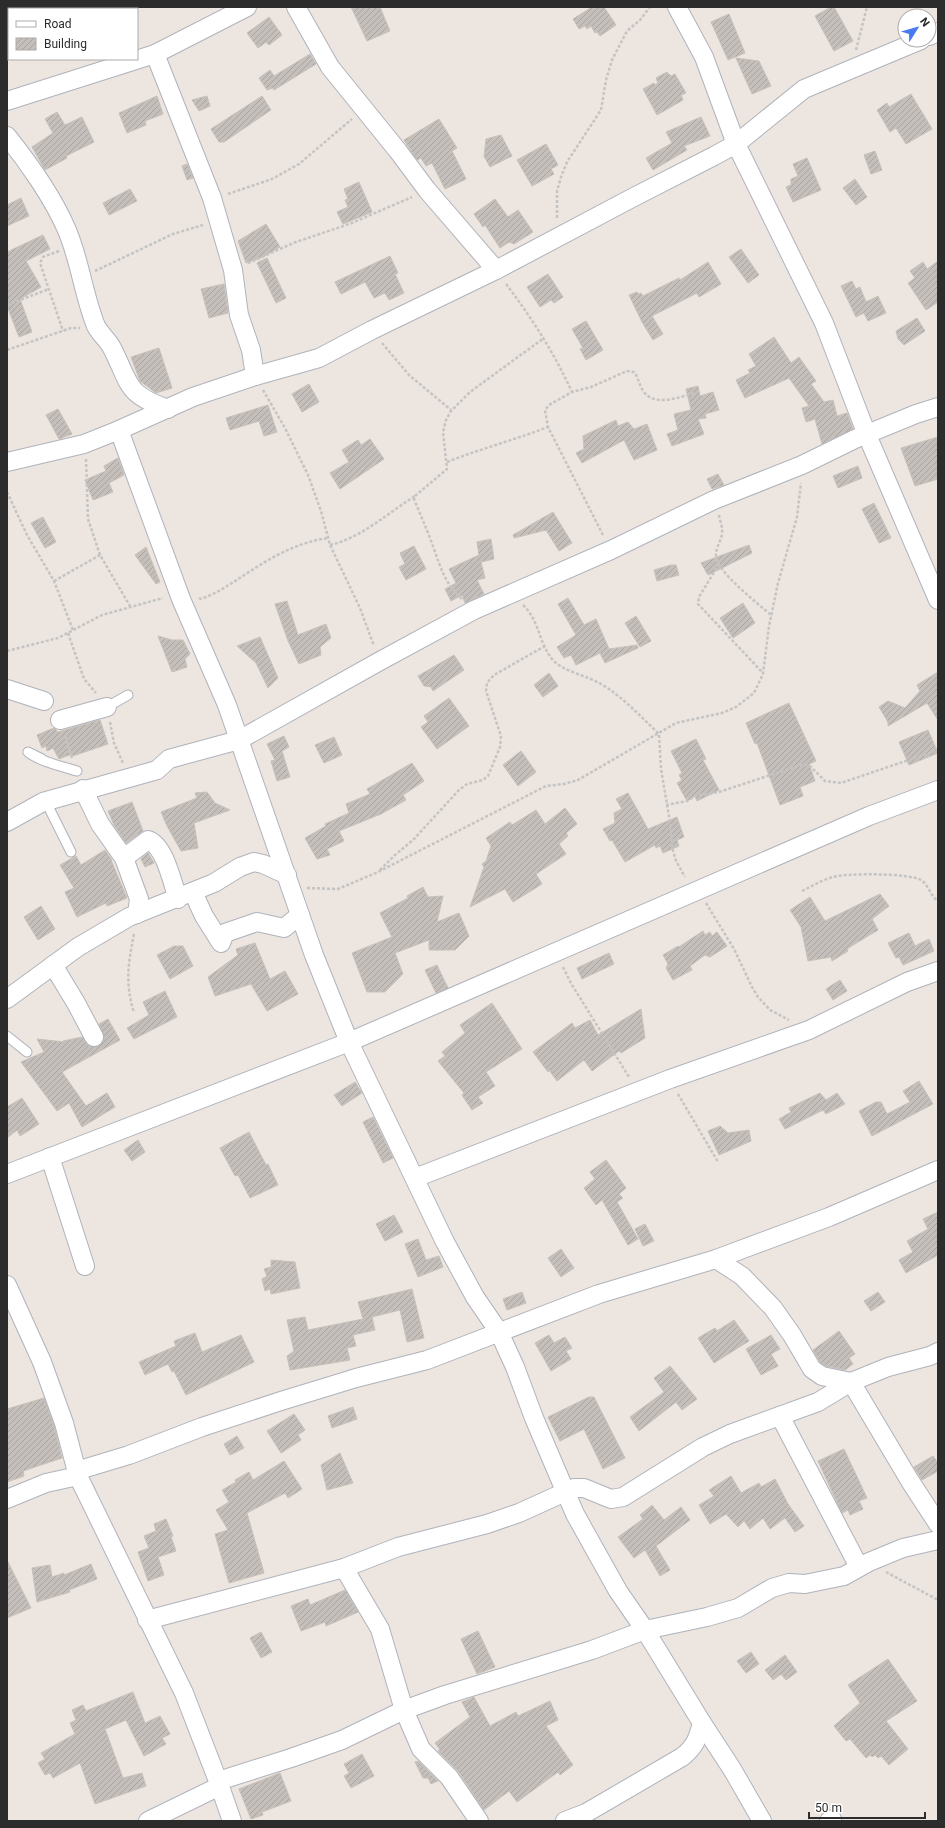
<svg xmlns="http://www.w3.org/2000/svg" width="945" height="1828" font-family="Roboto,sans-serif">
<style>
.building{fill:url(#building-hatch);stroke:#c8c1b9}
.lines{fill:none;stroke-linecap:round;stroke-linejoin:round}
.lane-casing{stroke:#afb3bb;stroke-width:11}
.street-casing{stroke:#afb3bb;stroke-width:20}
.path{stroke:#c4c4c4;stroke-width:2.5;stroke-dasharray:3 2;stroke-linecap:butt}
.lane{stroke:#fff;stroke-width:9}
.street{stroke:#fff;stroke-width:18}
</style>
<defs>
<pattern id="building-hatch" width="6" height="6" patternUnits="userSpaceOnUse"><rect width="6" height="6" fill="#c5bfbb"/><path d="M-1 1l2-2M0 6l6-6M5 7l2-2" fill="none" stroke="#a9a4a1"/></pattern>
</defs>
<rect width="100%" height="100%" fill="#ede5df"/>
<g class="building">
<polygon points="351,7 380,7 390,31 367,41"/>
<polygon points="592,7 604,7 616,25 600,36 597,32 595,33 591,26 587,29 585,26 579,29 573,19"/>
<polygon points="831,7 834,7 853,41 834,51 815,16"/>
<polygon points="729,14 745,53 728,60 711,22"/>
<polygon points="269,17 282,35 269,45 266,42 258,48 247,33"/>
<polygon points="310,54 316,64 274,90 273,88 267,90 259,78 270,70 274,76"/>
<polygon points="736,58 759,61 771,86 752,94"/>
<polygon points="667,72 671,76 675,74 686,93 681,95 683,100 657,115 643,89 654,83 655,85 658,83 656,78"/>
<polygon points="911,94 932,129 906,144 896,128 890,132 877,110 887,103 889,107"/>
<polygon points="157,96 163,114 145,121 146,125 127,133 119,113"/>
<polygon points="207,96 210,106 199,111 192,100"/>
<polygon points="262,96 271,110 224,142 219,142 211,129"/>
<polygon points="57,112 65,125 82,117 94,142 66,156 67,158 45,170 32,147 53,133 45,119"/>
<polygon points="701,117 710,136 684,146 687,150 653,170 646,158 672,143 666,132"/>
<polygon points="439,119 457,148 452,151 466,179 445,189 432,163 426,166 421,158 417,160 404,140"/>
<polygon points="501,135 512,156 490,167 484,156 486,139"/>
<polygon points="546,144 558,165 551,169 554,174 532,186 517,160"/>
<polygon points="875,151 882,170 871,174 864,155"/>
<polygon points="807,158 821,190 793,202 786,187 791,185 791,179 798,176 793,164"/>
<polygon points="187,164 193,178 187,180 182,166"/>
<polygon points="855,179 867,197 856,205 843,188"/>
<polygon points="359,182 372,212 343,224 337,212 348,207 345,200 348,199 344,189"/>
<polygon points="130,189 137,201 109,215 103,203"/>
<polygon points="21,198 29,216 7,226 7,205"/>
<polygon points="495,199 508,217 518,210 533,232 514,244 509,242 500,248 485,225 483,227 474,214"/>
<polygon points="266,224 280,247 263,257 246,263 238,241"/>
<polygon points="43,235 50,249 26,261 41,287 20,299 32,332 19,337 7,306 7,252"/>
<polygon points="741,249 759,275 748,283 729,257"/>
<polygon points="390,256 398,273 395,274 404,293 389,300 385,293 374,298 365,282 341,294 335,282"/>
<polygon points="267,258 286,298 276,303 257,263"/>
<polygon points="938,261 938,302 926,310 908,283 915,278 910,271 923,262 927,269"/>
<polygon points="708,262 721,284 699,297 697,293 652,316 663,334 653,340 642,322 629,295 637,292 638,294 641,293 643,296 679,278 680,280"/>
<polygon points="548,274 563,297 554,303 551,300 540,307 527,287"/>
<polygon points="852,281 856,289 860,287 866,302 878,296 886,313 868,321 864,313 856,317 841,286"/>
<polygon points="224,284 228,313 209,318 201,289"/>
<polygon points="917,318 925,331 904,345 898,339 896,331"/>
<polygon points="586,321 603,350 586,360 580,349 583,348 572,329"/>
<polygon points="774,337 791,363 799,357 816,381 811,384 824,402 833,400 837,416 847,413 853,429 822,444 815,419 806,422 802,408 809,406 789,378 745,398 736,380 750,373 748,370 756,366 749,354"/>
<polygon points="159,348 172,388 156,393 140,381 131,357"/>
<polygon points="309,384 319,402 302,412 292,394"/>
<polygon points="698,386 700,396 713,392 719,410 705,414 706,418 698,419 704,434 672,446 667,434 678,430 674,414 691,410 686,389"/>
<polygon points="268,405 277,432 264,436 259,421 230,430 226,418"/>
<polygon points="58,409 72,434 59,439 46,415"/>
<polygon points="616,420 618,426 628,422 634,429 647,424 657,450 634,460 624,440 582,463 576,453 584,449 583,436"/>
<polygon points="938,437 938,479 915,486 901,448"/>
<polygon points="370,439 384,459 340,489 330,473 349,462 342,450 358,440 361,445"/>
<polygon points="118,458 124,475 109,483 113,492 93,500 85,480 106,471 104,466"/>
<polygon points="858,466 862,478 838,488 833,476"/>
<polygon points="718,474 724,485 712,489 707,479"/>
<polygon points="874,503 891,538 879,543 862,509"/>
<polygon points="553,512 572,543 559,551 546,530 514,538 513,535"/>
<polygon points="43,517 56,542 45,548 31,523"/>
<polygon points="491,539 494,559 481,562 485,578 477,580 484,594 465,603 462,595 451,601 445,589 456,583 449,569 479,555 477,542"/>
<polygon points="749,545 752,553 708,575 701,563"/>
<polygon points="414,546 426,569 406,580 399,567 405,564 400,553"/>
<polygon points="146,547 160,582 156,584 135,555"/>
<polygon points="671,565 676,565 679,575 657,581 654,570"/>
<polygon points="568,598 584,625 596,619 609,649 637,645 638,648 605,663 600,653 576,665 571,655 564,658 557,647 576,635 558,604"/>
<polygon points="287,601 298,635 326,624 331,638 320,647 321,655 299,664 288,641 275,604"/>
<polygon points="743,603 755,623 733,638 720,618"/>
<polygon points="636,616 651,641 640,647 625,623"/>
<polygon points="158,636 172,640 183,640 190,654 185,659 187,667 172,672"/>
<polygon points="260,637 278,678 268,688 256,663 237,646"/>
<polygon points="454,655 464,670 433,691 431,687 424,686 418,676"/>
<polygon points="938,672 938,720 927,703 888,726 888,722 879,707 888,701 905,708 920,691 917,685"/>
<polygon points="549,673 558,686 543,697 534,685"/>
<polygon points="449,698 469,726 437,749 421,727 428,722 424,716"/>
<polygon points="789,703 816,761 809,764 815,781 800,787 803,796 780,805 757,743 755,744 746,723"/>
<polygon points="100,720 108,744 73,756 72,754 59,759 53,748 47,751 46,746 42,748 37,735 54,728 58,732"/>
<polygon points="928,730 938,753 909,765 899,742"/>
<polygon points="284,736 289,747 282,751 290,777 277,781 271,761 275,760 267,744"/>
<polygon points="334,737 342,755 324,763 315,745"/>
<polygon points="696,739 706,759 703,760 719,790 697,801 695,796 687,801 677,783 682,780 679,775 682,773 671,751"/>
<polygon points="521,751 536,772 518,786 503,765"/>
<polygon points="412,763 424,781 403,795 406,800 381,814 339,831 344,841 327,849 330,855 317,859 305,838 326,826 325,824 349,813 346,804 370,794 367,789"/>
<polygon points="207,792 215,803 230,810 194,823 198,848 181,851 167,826 161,812 197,798 195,793"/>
<polygon points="628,793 648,829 677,817 684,837 677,840 679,846 663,853 660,846 656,848 655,845 625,862 612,840 610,841 603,829 615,823 614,813 622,809 616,799"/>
<polygon points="132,802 143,831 126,843 114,825 108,811"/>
<polygon points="565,808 577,824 566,833 568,836 559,844 566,854 536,874 542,884 513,902 505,889 470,907 484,867 482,864 486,861 491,846 486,838 510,822 512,825 536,810 545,824"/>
<polygon points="105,850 112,860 111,860 127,898 107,906 106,903 77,917 65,892 74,888 60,865 76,856 81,865"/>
<polygon points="148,853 154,863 145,867 141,859"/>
<polygon points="423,887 428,897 443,896 437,922 459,913 469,936 455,950 429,950 429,940 395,953 403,974 385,992 367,992 352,953 392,937 380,913 408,898 407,896"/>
<polygon points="880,894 889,906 872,919 878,930 858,942 847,949 848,951 832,961 831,957 808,961 801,927 790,910 810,897 825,921"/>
<polygon points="41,906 55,929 38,940 24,917"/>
<polygon points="703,931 705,935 710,932 712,936 717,932 727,946 710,957 705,955 690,966 692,970 673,980 666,968 668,964 663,955 678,946 679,947"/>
<polygon points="909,933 915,946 929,939 934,951 903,965 899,957 896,958 888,943"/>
<polygon points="255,943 270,979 285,971 298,994 267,1011 251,984 215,996 208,977 238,955 236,949"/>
<polygon points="174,946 183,946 193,966 170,979 157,955"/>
<polygon points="609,953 614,964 582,979 577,968"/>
<polygon points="437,965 448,988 436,993 425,970"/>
<polygon points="840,980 847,991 833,1000 826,989"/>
<polygon points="165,991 177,1017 134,1039 127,1028 149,1015 143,1002"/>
<polygon points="492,1003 522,1049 486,1072 495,1086 478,1097 483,1103 472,1110 462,1095 464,1093 438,1061 445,1056 442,1052 465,1033 460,1025"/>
<polygon points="641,1009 645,1038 621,1053 619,1051 592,1071 584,1060 557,1081 549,1070 548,1072 533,1052 572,1023 575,1028 590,1020 598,1035"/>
<polygon points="108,1019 120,1040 62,1072 86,1106 107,1093 115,1107 82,1127 69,1103 57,1111 21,1062 44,1052 37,1039 64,1042 63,1041 82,1037 89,1046 99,1046 103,1042 104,1037 99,1024"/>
<polygon points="919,1081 933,1104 872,1136 859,1111 876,1102 881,1102 887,1114 910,1102 903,1091"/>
<polygon points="355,1082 362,1093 342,1106 334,1095"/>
<polygon points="820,1093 826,1100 837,1093 845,1104 826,1114 823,1110 785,1129 779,1119 791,1112 789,1108"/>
<polygon points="22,1098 39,1124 20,1136 17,1130 7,1138 7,1107"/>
<polygon points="373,1117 393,1158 383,1163 363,1122"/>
<polygon points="720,1126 728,1133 749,1130 751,1141 719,1155 708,1131"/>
<polygon points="249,1132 266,1165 268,1164 278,1185 250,1198 238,1175 235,1176 220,1148"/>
<polygon points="138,1140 145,1152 132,1161 124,1150"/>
<polygon points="606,1160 626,1188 619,1194 623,1198 617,1202 638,1239 628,1245 602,1200 596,1205 584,1188 595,1179 590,1172"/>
<polygon points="938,1212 938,1255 906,1273 899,1260 913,1252 907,1241 928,1229 923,1219"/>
<polygon points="394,1215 403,1232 385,1241 376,1224"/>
<polygon points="645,1224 654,1241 643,1246 635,1229"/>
<polygon points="418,1239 426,1260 439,1256 443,1267 418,1277 405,1244"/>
<polygon points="561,1249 574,1268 561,1277 548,1258"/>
<polygon points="271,1260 295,1262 300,1288 271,1294 270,1289 265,1291 262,1279 267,1276 264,1269 271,1267"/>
<polygon points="412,1289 424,1338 407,1342 400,1310 372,1317 375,1330 353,1335 356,1346 347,1348 350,1360 290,1370 287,1356 294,1351 287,1320 305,1317 308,1330 363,1319 358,1302"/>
<polygon points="522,1292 526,1303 507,1310 503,1299"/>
<polygon points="878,1292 885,1302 871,1311 864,1301"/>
<polygon points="734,1320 749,1341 714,1363 698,1338 715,1328 717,1331"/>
<polygon points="839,1331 855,1354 849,1358 853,1364 845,1370 826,1366 820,1362 813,1350"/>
<polygon points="195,1333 202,1352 241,1335 254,1362 186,1395 174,1371 172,1372 168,1364 145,1375 139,1362 176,1346 174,1341"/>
<polygon points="549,1335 554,1343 565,1337 572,1348 566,1351 571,1359 551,1371 535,1343"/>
<polygon points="771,1335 780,1349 771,1354 778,1366 761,1375 746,1349"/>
<polygon points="670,1366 697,1399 682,1410 676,1402 639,1431 630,1417 664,1392 654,1378"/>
<polygon points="589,1397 594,1397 625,1458 603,1469 584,1429 560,1441 548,1417"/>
<polygon points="44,1398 54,1426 62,1458 23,1471 24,1476 7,1482 7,1409"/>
<polygon points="353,1407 357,1419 332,1428 328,1416"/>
<polygon points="294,1414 305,1430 298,1435 301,1440 281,1453 267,1431"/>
<polygon points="237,1436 244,1448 230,1455 224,1444"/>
<polygon points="844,1449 867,1498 859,1501 863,1509 850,1515 848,1510 842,1513 818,1461"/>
<polygon points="340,1453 353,1483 327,1490 321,1465"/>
<polygon points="933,1456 938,1463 938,1471 922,1480 914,1467"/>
<polygon points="284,1461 302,1489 288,1498 285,1493 247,1513 264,1573 229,1583 215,1534 228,1530 216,1510 229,1502 222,1490 236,1482 235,1480 249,1472 253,1480"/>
<polygon points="731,1476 741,1493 759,1483 761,1487 775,1479 788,1504 804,1526 795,1532 785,1518 770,1529 763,1518 750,1529 744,1521 738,1527 726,1514 710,1524 699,1505 714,1496 709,1490"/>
<polygon points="652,1505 664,1520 681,1507 690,1520 656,1546 670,1570 660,1576 645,1550 634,1558 618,1537 643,1519 640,1515"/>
<polygon points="166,1519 173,1536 171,1537 176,1551 158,1557 164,1575 148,1581 138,1552 149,1548 144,1536 156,1531 154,1524"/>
<polygon points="7,1560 31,1608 7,1618"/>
<polygon points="91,1564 97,1579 69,1590 70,1592 37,1602 32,1568 50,1565 52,1577 64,1573 64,1575"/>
<polygon points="345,1590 358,1612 326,1626 325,1622 301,1631 291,1606 308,1599 310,1605"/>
<polygon points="478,1631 495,1667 477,1674 461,1639"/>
<polygon points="261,1632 272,1652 261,1658 250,1638"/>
<polygon points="751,1652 759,1664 746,1673 737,1661"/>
<polygon points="785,1655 797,1672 786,1680 781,1674 773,1680 765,1670"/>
<polygon points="888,1659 917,1701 886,1721 908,1749 889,1765 881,1756 878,1758 875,1755 872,1757 870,1755 866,1758 850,1739 846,1741 834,1726 860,1703 848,1685"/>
<polygon points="133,1692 145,1723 160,1716 170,1734 162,1738 166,1744 144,1756 126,1720 105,1729 123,1778 142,1773 146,1786 95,1804 80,1763 53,1778 50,1773 45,1775 38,1763 45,1759 41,1753 75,1734 70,1723 76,1720 72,1710 83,1705 86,1711"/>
<polygon points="474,1697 490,1726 516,1712 518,1716 550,1701 558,1720 546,1726 573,1765 560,1775 558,1772 517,1802 509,1791 484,1810 458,1771 438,1751 440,1750 435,1743 470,1717 462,1702"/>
<polygon points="362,1754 374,1776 351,1788 344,1776 349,1773 344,1764"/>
<polygon points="418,1761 438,1781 431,1784 428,1778 423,1778 415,1762"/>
<polygon points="280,1773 291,1801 262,1812 263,1815 251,1819 239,1789"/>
</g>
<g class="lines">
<defs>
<g id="lane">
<polyline points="107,707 128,695"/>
<path d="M42 759 28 752C38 761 64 767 77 771"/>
<polyline points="46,802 71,852"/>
<polyline points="7,1036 27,1052"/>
</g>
<g id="street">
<polyline points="296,7 330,67 398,151 427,190 496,270"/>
<polyline points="677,7 704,57 736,144 824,323 867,435 938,600"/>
<polyline points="929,36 938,32"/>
<polyline points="155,54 212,198 233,270 239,315 251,350 255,376"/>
<polyline points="7,101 155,54 247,7"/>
<path d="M7 136C27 161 53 198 66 228 80 259 83 294 96 326 100 334 108 340 112 348 131 385 125 394 168 409"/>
<polyline points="119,430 181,599 227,705 314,955 349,1042 445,1242 475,1297 499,1332 515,1367 534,1418 575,1514 618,1591 645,1630 702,1723 732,1769 762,1821"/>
<polyline points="7,462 84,444 119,430 193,397 255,376 319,358 372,330 496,270 632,198 714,156 736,144 804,89 921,40"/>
<polyline points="7,689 44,701"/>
<polyline points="60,720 107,707"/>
<polyline points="83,789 100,824 124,858 139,899 137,914"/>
<polyline points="7,822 43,802 157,770 169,759 239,740 380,661 474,610 611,550 714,500 802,465 855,439 916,414 938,407"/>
<path d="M124 858 148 840C165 846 172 882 178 899"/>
<polyline points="193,892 204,916 221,943 225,933 257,922 284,928 300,915"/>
<polyline points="53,965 76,1003 94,1037"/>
<polyline points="7,999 78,947 129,917 214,883 240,867 254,862 263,864 287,875"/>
<polyline points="50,1157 85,1266"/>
<polyline points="7,1174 349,1042 869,816 938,790"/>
<polyline points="415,1178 670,1079 809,1030 907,982 938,971"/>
<polyline points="716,1259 742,1276 773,1308 792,1335 812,1369 822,1376 851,1382 910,1481 938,1524"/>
<polyline points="7,1285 42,1362 64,1423 78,1476 184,1693 218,1781 232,1821"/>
<polyline points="780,1416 859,1567"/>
<polyline points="76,1471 129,1455 202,1427 281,1401 356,1378 427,1360 599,1294 716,1259 829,1217 938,1170"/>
<polyline points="7,1499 46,1483 78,1476"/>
<polyline points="344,1568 380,1629 404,1710 421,1749 449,1777 479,1821"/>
<polyline points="147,1620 344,1568 398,1547 487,1524 519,1513 574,1488 584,1488 611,1499 623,1497 703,1447 730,1434 818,1402 851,1382 888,1367 930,1356 938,1352"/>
<polyline points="218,1781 291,1758 342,1740 404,1710 445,1695 592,1650 645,1630 707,1617 738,1608 772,1588 789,1583 805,1584 844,1576 869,1562 903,1548 938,1540"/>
<polyline points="148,1821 220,1786"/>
<path d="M565 1821 586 1813 682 1757C695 1747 698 1738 702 1723"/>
<polyline points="829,1821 832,1819"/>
</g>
</defs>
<use href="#lane" class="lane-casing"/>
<use href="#street" class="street-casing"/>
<g class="path">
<polyline points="856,50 867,7"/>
<polyline points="228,194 272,179 299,164 352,119"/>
<polyline points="557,218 557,191 561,177 567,162 601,110 606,80 612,60 627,31 640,20 650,7"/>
<polyline points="59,251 43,257 40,263 63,331"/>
<polyline points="248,263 296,242 352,223 412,197"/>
<polyline points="95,271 173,234 203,225"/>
<path d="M506 284C532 318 554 353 572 392"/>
<polyline points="7,305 49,289"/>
<polyline points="382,343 409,375 451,410"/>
<polyline points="7,350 71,328 80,328"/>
<polyline points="263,390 285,428 308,475 321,511 330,545 360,608 374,646"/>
<polyline points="86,459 88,519 100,555 130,606"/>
<path d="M447 462C480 449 514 440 548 427"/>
<polyline points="7,492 27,535 54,581 73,630"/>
<path d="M719 515C720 521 723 528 722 534 721 541 716 547 716 555 716 572 759 604 772 616"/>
<path d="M603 535 548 427 545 410 549 405 572 392 591 387 627 371 634 372C639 378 639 386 644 392 655 407 680 397 695 393"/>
<path d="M330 545C361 538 388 513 415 496"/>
<polyline points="719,564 699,597 698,604 763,673"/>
<polyline points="54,581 100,555"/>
<path d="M199 598 201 599C220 592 235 581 252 570 275 555 300 542 328 538"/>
<path d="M462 599C446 585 441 569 434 549 428 532 421 516 414 499L415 496 447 469 443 432 446 420 451 411 470 392 544 338"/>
<path d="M523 605C539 620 539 643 552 659 561 671 588 676 601 684 623 697 640 716 659 734L661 769 671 828 672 847 676 861 685 877"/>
<polyline points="68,633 84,679 96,693"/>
<polyline points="7,651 58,638 102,615 163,598"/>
<polyline points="110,722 114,743 123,763"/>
<polyline points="65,736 72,758"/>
<polyline points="666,805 687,801 695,796 719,792 804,764 811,767 825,781 841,783 938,750"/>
<polyline points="380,870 395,855 413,840 459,790 467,784 483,780 488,776 500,747 501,736 486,691 487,683 494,675 545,646"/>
<polyline points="307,888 338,889 378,872 546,786 564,784 578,780 676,723 722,713 736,707 754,693 763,674 769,626 778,583 797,517 801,483"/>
<path d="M802 891C812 886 822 880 833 877 846 873 909 873 921 880 929 885 930 896 938 901"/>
<polyline points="706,903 734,949 752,987 758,997 770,1010 789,1020"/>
<path d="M134 934C128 964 125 983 134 1013"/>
<polyline points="563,967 572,985 629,1077"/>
<polyline points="678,1094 718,1162"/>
<polyline points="886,1572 938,1600"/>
</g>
<use href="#lane" class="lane"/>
<use href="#street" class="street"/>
</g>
<rect width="945" height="1828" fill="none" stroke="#2c2c2c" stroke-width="16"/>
<rect x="8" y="8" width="130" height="52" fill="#ffffff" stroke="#ababab"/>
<rect x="16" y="21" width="20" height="6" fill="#ffffff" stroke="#ababab"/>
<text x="44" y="28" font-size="12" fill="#2c2c2c">Road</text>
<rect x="16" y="38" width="20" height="12" fill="url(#building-hatch)" stroke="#ababab"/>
<text x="44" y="48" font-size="12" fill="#2c2c2c">Building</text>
<g transform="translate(917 28) rotate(53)"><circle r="19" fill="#ffffff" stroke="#ababab"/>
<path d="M0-3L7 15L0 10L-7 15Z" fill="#497bef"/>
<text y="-6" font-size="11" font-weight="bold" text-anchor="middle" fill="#2c2c2c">N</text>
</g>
<path d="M809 1812v6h116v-6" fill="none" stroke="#2c2c2c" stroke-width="2"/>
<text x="815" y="1812" font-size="12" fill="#2c2c2c" stroke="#ffffff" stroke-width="3" paint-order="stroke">50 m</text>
</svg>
